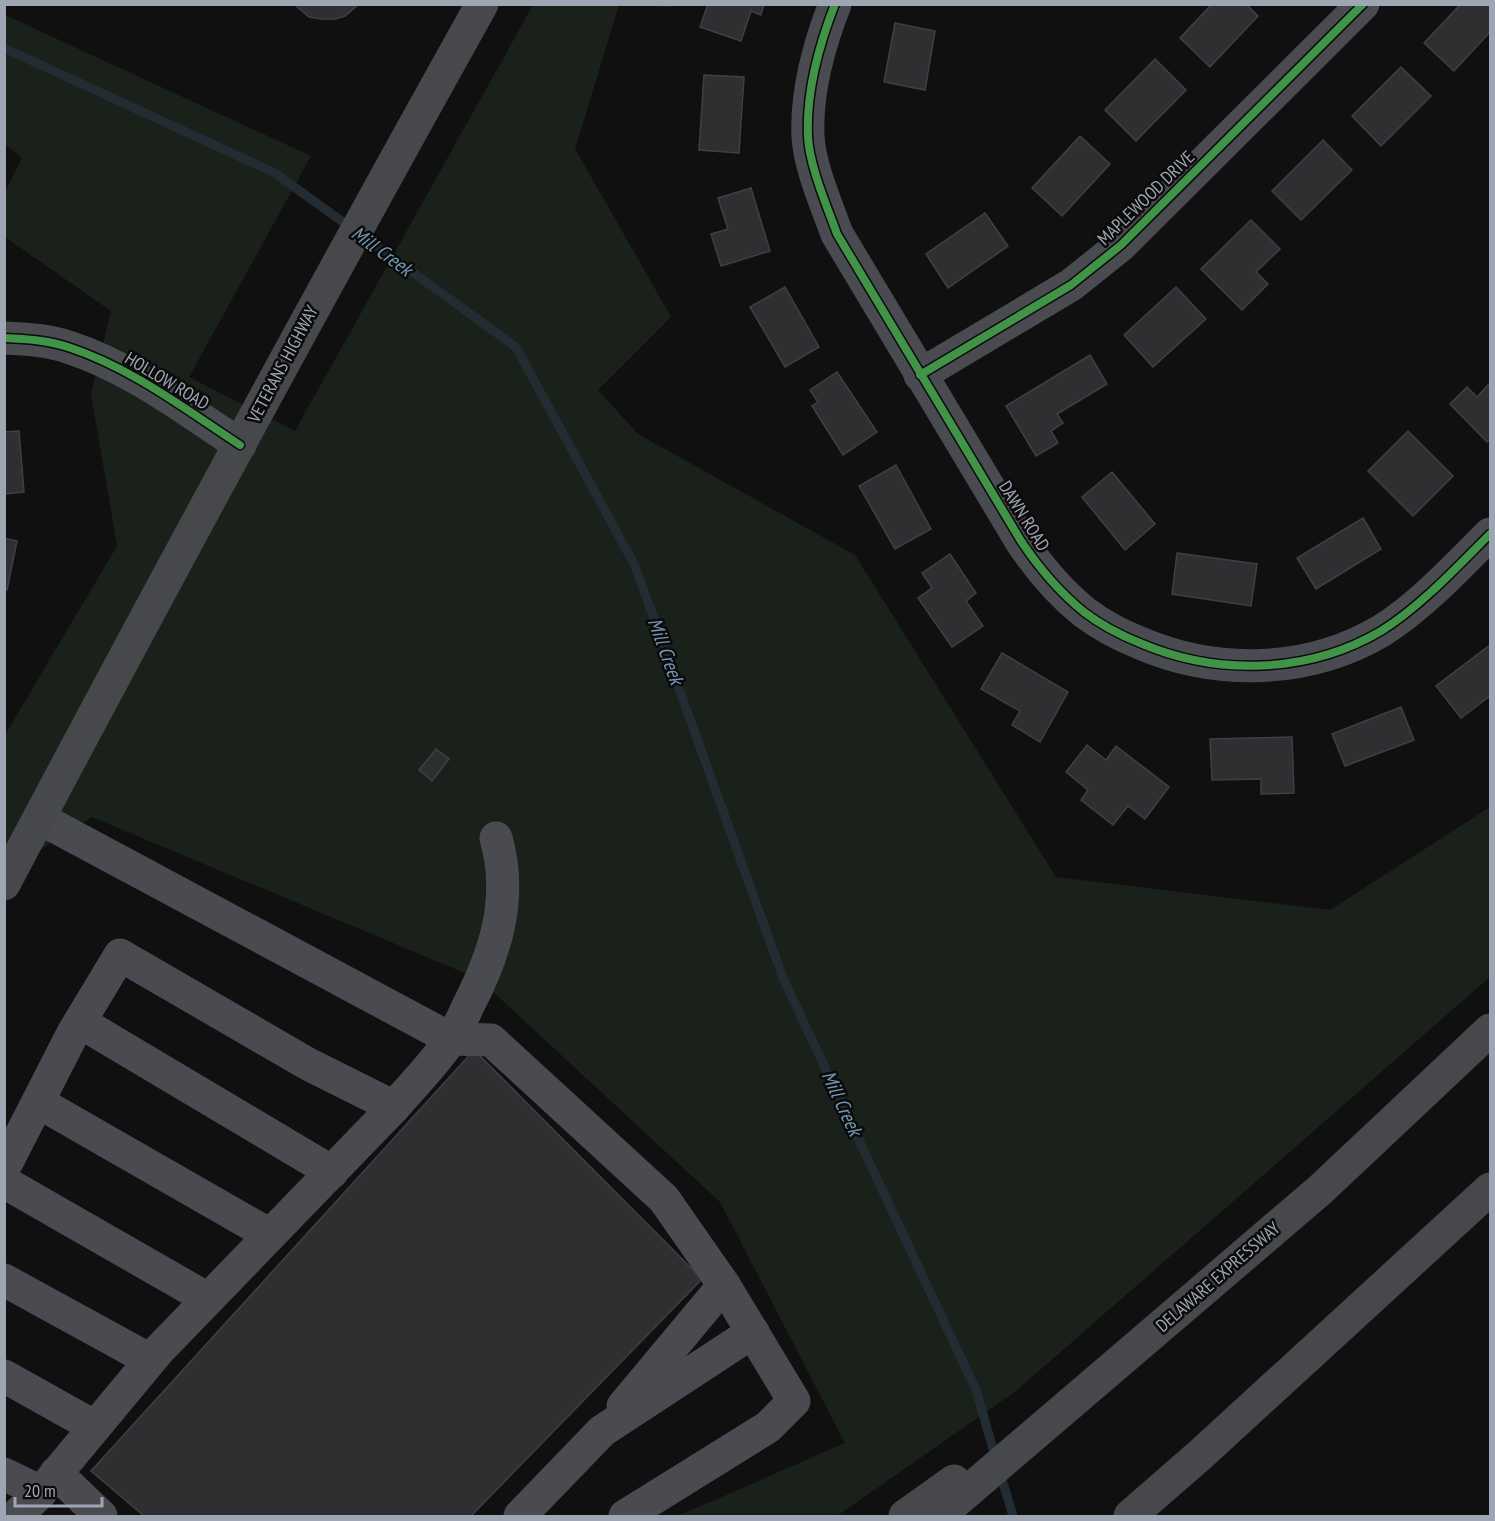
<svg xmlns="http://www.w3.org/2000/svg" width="1495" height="1521" font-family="'PT Sans Narrow',sans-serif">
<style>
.green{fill:#1a211b}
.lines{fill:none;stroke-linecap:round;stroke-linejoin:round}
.stream{stroke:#232c32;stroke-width:9}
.building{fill:#2e2f31;stroke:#3e4045;stroke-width:1.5}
.minor{stroke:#4a4b50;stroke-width:33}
.major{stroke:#47484b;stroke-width:33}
.highway{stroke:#47484b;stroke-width:33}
.cycleway-casing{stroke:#0b0b0c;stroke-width:11}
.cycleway{stroke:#419447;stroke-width:8}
.labels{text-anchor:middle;stroke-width:5;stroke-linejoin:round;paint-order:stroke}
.street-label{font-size:18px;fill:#9fa6b3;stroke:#0b0b0c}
.water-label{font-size:20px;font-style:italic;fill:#7296b2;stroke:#0b0b0c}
</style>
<rect width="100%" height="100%" fill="#101011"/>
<polygon class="green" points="533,5 672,5 671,7 619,5 575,149 671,317 598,390 638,434 855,555 1056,877 1330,910 1490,807 1490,977 1016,1391 837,1516 678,1516 845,1443 720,1202 479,979 92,817 5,872 5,735 117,546 91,394 111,311 5,237 5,192 22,158 5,144 5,15 311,156 189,377 295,431"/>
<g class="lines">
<g class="stream">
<polyline points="4,48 275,173 516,347 635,566 783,978 976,1390 996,1459"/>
<polyline points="1000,1473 1013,1516"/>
</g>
</g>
<g class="building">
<polygon points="294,4 359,4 345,16 335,19 321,19 309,17"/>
<polygon points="708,4 764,4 761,15 751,11 741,41 700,27"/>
<polygon points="1212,4 1246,4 1258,16 1210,67 1180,38"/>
<polygon points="1461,4 1490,4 1490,32 1454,71 1424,43"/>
<polygon points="895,23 935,31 925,90 884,82"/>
<polygon points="1155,59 1186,90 1136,141 1105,110"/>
<polygon points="1401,67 1431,96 1381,146 1352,116"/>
<polygon points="704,75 744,77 739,153 699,150"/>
<polygon points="1080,136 1110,164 1062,216 1032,188"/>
<polygon points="1323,140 1352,170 1301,220 1272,191"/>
<polygon points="751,188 770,251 721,266 711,234 728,229 718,198"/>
<polygon points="985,213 1008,246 948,288 926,254"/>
<polygon points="1251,220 1280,249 1256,272 1268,284 1242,310 1201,269"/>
<polygon points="785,287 819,347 785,367 750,307"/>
<polygon points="1176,287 1206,319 1153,367 1124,335"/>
<polygon points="1090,355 1107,384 1057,414 1063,423 1051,431 1058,443 1036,456 1006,406"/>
<polygon points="837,372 877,432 843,455 812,406 818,402 810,390"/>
<polygon points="1490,383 1490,439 1487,442 1450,404 1467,387 1477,397"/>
<polygon points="19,431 24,492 4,494 4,432"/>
<polygon points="1408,431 1453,476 1413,516 1368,471"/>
<polygon points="896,465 931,529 895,549 859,486"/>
<polygon points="1112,472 1155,524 1125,550 1082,497"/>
<polygon points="1363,518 1381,549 1316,589 1297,558"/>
<polygon points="4,538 17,541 7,590 4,589"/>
<polygon points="1177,553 1257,564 1251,606 1172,594"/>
<polygon points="950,554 976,593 966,601 983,626 952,647 918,598 932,588 922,573"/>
<polygon points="1490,645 1490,696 1461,718 1436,686"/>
<polygon points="1002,653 1068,692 1040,742 1012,725 1020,711 981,689"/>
<polygon points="1401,707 1414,740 1345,766 1332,734"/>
<polygon points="1292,737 1294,793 1261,794 1261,779 1212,780 1210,739"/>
<polygon points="1087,745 1106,760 1116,746 1169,787 1145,819 1128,806 1113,825 1081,800 1088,790 1066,772"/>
<polygon points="436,749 449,759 432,781 419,770"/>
<polygon points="474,1050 702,1279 471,1516 144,1516 91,1471"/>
</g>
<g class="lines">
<g class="minor">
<path d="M835 4C819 45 806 92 808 136 809 165 827 206 837 234L1021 541C1039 568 1058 591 1084 612 1101 625 1120 635 1140 643 1217 676 1308 674 1381 631 1420 607 1458 566 1490 534"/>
<path d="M4 338C26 339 47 340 68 347 130 367 185 409 240 445"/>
<polyline points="920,375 1071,285 1121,245 1363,4"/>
<polyline points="39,818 451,1039 491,1040 664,1199 724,1285 794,1401 768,1427 625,1516"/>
<polyline points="80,1022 332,1172"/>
<polyline points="38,1102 270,1235"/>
<path d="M4 1168 73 1033 120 955 308 1064 394 1107C413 1085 435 1063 451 1039 458 1029 463 1017 468 1006 496 952 513 898 496 838"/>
<polyline points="4,1182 208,1299"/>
<polyline points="4,1280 150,1360"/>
<polyline points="4,1376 95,1427"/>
<polyline points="623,1406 724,1285"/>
<polyline points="56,1473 101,1516"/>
<polyline points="4,1474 41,1492"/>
<polyline points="16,1516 41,1492 159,1350 394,1107"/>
<polyline points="520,1516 602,1431 753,1332"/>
</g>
<path class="major" d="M4 884C160 589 319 296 482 4"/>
<g class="highway">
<polyline points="905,1516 954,1481"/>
<polyline points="939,1516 1320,1190 1490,1030"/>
<polyline points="1130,1516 1200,1455 1490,1189"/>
</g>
<defs>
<g id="cycleway">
<path d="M835 4C819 45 806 92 808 136 809 165 827 206 837 234L1021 541C1039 568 1058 591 1084 612 1101 625 1120 635 1140 643 1217 676 1308 674 1381 631 1420 607 1458 566 1490 534"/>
<path d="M4 338C26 339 47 340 68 347 130 367 185 409 240 445"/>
<polyline points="920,375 1071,285 1121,245 1363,4"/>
</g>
</defs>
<use href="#cycleway" class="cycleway-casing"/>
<use href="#cycleway" class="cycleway"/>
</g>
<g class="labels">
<g class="street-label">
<text transform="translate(1146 198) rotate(-44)" y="6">MAPLEWOOD DRIVE</text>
<text transform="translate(283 364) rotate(-62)" y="6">VETERANS HIGHWAY</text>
<text transform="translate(167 381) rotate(31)" y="6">HOLLOW ROAD</text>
<text transform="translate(1024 516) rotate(58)" y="6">DAWN ROAD</text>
<text transform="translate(1218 1277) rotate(-41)" y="6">DELAWARE EXPRESSWAY</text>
</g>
<g class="water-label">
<text transform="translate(382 251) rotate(36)" y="7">Mill Creek</text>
<text transform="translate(666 651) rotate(70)" y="7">Mill Creek</text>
<text transform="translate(842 1103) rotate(65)" y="7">Mill Creek</text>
</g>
</g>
<rect width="1495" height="1521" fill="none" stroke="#9fa6b3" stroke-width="12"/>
<path d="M15 1497v9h87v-9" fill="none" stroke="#9fa6b3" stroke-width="3"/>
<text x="24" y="1497" font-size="18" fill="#9fa6b3" stroke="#0b0b0c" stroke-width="4.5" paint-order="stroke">20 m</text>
</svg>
